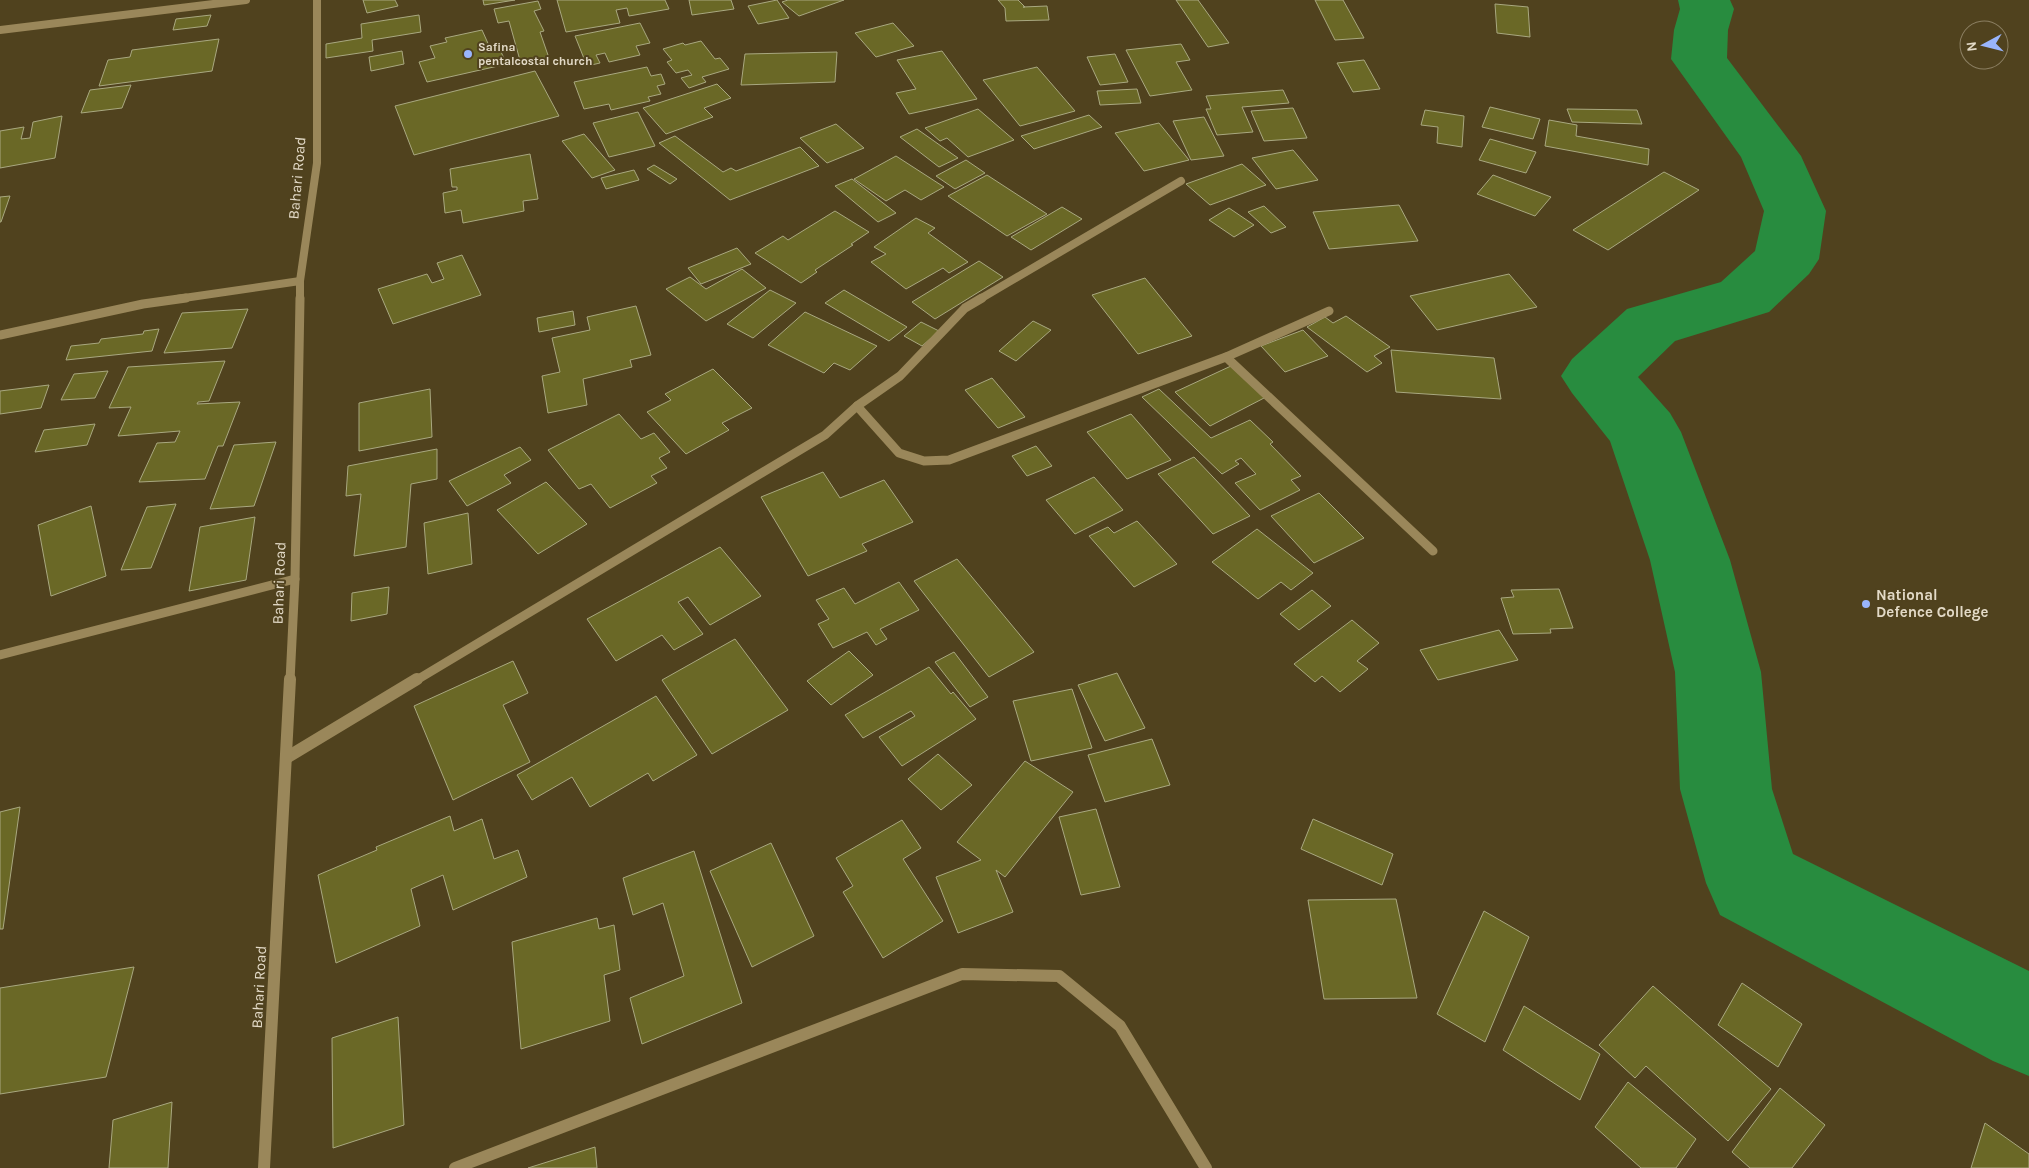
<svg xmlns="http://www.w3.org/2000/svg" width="2029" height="1168" font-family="Karla,sans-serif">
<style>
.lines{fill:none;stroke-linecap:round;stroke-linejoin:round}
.river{fill:#288c3f;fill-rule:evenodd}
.building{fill:#6a6826;stroke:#a9a880}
.street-far2{stroke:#9a875a;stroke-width:8}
.street-far1{stroke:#9a875a;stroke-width:9}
.street{stroke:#9a875a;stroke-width:12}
.poi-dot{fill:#99b5fd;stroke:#50421e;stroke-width:2}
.labels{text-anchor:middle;stroke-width:4;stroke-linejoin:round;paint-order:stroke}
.far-poi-label{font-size:12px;font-weight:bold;fill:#e3dac7;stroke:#50421e;text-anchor:start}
.street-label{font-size:15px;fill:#e3dac7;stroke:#50421e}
.poi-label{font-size:15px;font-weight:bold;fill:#e3dac7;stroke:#50421e;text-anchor:start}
</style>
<rect width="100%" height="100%" fill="#50421e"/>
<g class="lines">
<polygon class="river" points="1678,0 1730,0 1734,9 1728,30 1727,58 1801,156 1826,211 1819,259 1809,274 1769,312 1675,341 1638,377 1670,413 1681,432 1730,560 1761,672 1772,789 1793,854 2029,971 2029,1076 1993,1061 1720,915 1706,883 1680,789 1675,672 1650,560 1610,441 1572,393 1561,376 1572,359 1627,309 1721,282 1755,251 1764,211 1741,157 1671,59 1674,30 1680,9"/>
</g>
<g class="building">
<polygon points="363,0 395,0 398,6 367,13"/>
<polygon points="483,0 515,0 484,5"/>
<polygon points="557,0 665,0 669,9 629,16 627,8 616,10 620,23 566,32"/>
<polygon points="689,0 731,0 734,9 692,15"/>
<polygon points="777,0 789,18 758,24 748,6"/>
<polygon points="788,0 844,0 799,16 782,2"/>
<polygon points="998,0 1018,0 1025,7 1023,7 1047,6 1049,20 1006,21 1005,8"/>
<polygon points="1176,0 1198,0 1229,43 1208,47"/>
<polygon points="1315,0 1343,0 1364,38 1335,40"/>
<polygon points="538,1 541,9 534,11 544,31 540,32 549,58 521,64 509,21 498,23 494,9"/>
<polygon points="1495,4 1528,7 1530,37 1497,33"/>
<polygon points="211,15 207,26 173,30 176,19"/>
<polygon points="419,15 421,32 372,40 373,51 326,58 326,44 362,38 361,24"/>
<polygon points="640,23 650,43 636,46 640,55 609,62 605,53 596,55 600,63 587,66 575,36"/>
<polygon points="893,23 914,46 876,57 855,33"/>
<polygon points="482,30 491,50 499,48 507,64 427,82 419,62 435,58 430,46 447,42 445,38"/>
<polygon points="219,39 212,71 99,86 108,60 130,57 132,50"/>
<polygon points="701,41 715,59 720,58 729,69 702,77 706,82 689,88 681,78 692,75 688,70 676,73 667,62 672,60 663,49 683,43 685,45"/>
<polygon points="1181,44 1190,60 1176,62 1192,90 1150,96 1126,50"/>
<polygon points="402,51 404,64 371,71 369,57"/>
<polygon points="942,51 977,99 909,114 896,93 916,89 897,60"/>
<polygon points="837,52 835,82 741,85 745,54"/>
<polygon points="1115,54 1128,82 1100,85 1087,57"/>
<polygon points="1364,60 1380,89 1353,92 1337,63"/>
<polygon points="647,67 651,76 661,74 665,84 657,86 661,94 648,97 650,101 611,110 609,104 584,109 574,82"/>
<polygon points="1037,67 1075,111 1020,126 983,80"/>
<polygon points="535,71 559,116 414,155 395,106"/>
<polygon points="717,84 731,98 704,108 713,117 666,134 643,108"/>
<polygon points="131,85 122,108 81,113 90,90"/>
<polygon points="1137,89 1141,103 1100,105 1097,91"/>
<polygon points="1283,90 1289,103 1242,107 1253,132 1217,135 1206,109 1211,109 1206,96"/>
<polygon points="1490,107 1540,119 1533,139 1482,127"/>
<polygon points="1293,108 1307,138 1264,141 1251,111"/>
<polygon points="978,109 1014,140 968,157 947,138 940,141 925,128"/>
<polygon points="1567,109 1637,110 1642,124 1572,122"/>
<polygon points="1425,110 1464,116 1462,147 1437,143 1438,127 1421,125"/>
<polygon points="638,112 655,146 609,157 593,123"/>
<polygon points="1089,115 1102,127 1034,149 1021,136"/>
<polygon points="62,116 55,158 0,168 0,131 24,127 21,139 30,138 33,122"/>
<polygon points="1204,117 1224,156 1191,160 1173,121"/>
<polygon points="1549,120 1577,125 1576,136 1649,149 1648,165 1545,146"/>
<polygon points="1159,123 1189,160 1144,171 1115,133"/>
<polygon points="836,124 864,148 827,163 800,138"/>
<polygon points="917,129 958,158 939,167 900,137"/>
<polygon points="584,134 615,170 592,178 562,141"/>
<polygon points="675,136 723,172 731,168 736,171 800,147 819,166 730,200 659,143"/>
<polygon points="1490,139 1536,152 1526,173 1479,160"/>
<polygon points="1293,150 1318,180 1276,189 1252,158"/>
<polygon points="530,154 538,199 523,201 524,211 463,223 461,210 445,213 443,193 457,190 457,187 452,187 450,169"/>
<polygon points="896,156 944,187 921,200 905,190 886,201 854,179"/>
<polygon points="966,160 985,173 955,189 936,176"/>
<polygon points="1242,164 1266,185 1210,205 1186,184"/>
<polygon points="654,165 677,179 670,184 647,169"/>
<polygon points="634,170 639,180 606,189 601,178"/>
<polygon points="1664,172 1699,190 1608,250 1573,230"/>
<polygon points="987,175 1047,214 1007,236 948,196"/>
<polygon points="1493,175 1551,197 1535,216 1477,194"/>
<polygon points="852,179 896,213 878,222 835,186"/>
<polygon points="10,196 1,222 0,222 0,197"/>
<polygon points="1399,205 1418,241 1329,249 1313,212"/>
<polygon points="1264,206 1286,227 1271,233 1248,212"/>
<polygon points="1062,207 1082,219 1031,250 1011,237"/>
<polygon points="1229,208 1254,225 1234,237 1209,220"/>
<polygon points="835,211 869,232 851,244 853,245 815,270 817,272 801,283 755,253 783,236 788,240"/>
<polygon points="916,218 935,228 928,233 968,262 949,273 943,268 906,289 871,262 886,254 874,247"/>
<polygon points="737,248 751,264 701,284 688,268"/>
<polygon points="462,255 481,295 393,324 378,289 427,274 432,283 444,279 437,263"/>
<polygon points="979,261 1003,277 935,319 912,302"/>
<polygon points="742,269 766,288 706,321 666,289 690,277 706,289"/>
<polygon points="1509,274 1537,307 1437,330 1410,296"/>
<polygon points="1145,278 1192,336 1138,354 1092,295"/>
<polygon points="770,290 796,303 753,338 727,324"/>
<polygon points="844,290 907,327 889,341 825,303"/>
<polygon points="636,306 651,355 630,360 632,367 583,379 587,405 548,413 542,376 560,372 552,338 590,330 587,317"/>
<polygon points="248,309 232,348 164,353 182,313"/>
<polygon points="573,311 575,325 539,332 537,318"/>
<polygon points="805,312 877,346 850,370 834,363 824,373 768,345"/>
<polygon points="1346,316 1390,347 1374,356 1382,363 1367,372 1307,327 1325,317 1333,323"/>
<polygon points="1033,321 1051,330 1016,361 999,351"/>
<polygon points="921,322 939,331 922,346 904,336"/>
<polygon points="159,329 152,351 66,360 71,346 99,343 101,339 143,334 144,331"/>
<polygon points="1303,330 1328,356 1285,372 1261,346"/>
<polygon points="1391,350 1494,358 1501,399 1396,392"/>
<polygon points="225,361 209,401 198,402 197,404 240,402 223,446 218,446 205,479 139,482 157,443 175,442 180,431 118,436 131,407 109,408 128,367"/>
<polygon points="1231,366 1266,397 1210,426 1175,392"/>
<polygon points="713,369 752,408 722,423 729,430 686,454 647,412 671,400 665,394"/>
<polygon points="108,371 95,398 61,400 74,374"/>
<polygon points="992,378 1025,417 998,428 965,390"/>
<polygon points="49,385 41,408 0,414 0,391"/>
<polygon points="430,389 432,437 359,451 359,403"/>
<polygon points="1159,389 1211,438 1250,420 1273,442 1270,444 1301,476 1291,480 1300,490 1260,510 1235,483 1256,474 1241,458 1235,461 1239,464 1222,474 1142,397"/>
<polygon points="619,414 641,439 654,433 670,452 659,458 667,468 651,476 657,483 610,508 591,484 579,489 548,450"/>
<polygon points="1131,414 1171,460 1127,479 1087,432"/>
<polygon points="95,424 87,445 35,452 44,430"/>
<polygon points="276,442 254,506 210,509 234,445"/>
<polygon points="1036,446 1052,466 1027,476 1012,456"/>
<polygon points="520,447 531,460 504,475 511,483 467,506 449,481"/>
<polygon points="437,449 437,479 411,484 406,547 354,556 361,494 346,496 348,466"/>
<polygon points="1194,457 1250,516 1213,534 1158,474"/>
<polygon points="823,472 840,498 884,480 913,522 862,544 867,551 808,576 761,497"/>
<polygon points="1094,477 1123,510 1075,534 1046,500"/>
<polygon points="546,482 587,524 538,554 497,510"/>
<polygon points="1319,493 1364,538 1314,563 1271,516"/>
<polygon points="176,504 151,568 121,570 147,507"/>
<polygon points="91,506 106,576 51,596 38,525"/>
<polygon points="468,513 472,564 428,574 424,523"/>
<polygon points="255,517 246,580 189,591 200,527"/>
<polygon points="1137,521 1177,564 1134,587 1089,536 1108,527 1114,533"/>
<polygon points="1257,529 1313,573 1291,590 1281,582 1258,599 1212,562"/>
<polygon points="720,547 761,596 710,625 688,597 678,602 703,634 674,650 662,635 616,661 587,619"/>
<polygon points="957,559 1034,652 989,677 914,581"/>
<polygon points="899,582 919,610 880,629 887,639 876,645 867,632 833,648 818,624 829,619 816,600 844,588 855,604"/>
<polygon points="389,587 387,614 351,621 352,593"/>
<polygon points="1559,589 1573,628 1550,629 1551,633 1513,634 1501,598 1514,597 1511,590"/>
<polygon points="1312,590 1331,606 1299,630 1280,614"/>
<polygon points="1352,620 1379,643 1357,661 1368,669 1340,692 1322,676 1315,682 1294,664"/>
<polygon points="1499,630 1518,660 1438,680 1420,650"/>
<polygon points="735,639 788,710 712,754 662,680"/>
<polygon points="849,651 873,675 831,705 807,681"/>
<polygon points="954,652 988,697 970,707 935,662"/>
<polygon points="513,661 528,693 503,705 530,762 453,800 414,706"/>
<polygon points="929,667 951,694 953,692 976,719 902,766 879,737 915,716 911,711 863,738 845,715"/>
<polygon points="1117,673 1145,728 1105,741 1078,685"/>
<polygon points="1072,689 1092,748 1031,761 1013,701"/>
<polygon points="656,696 697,755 653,781 648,773 590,807 572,777 532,800 517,775"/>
<polygon points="1152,739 1170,785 1105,802 1088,755"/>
<polygon points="938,754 972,785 941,810 908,779"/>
<polygon points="1025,761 1073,792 1005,877 996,870 1013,912 958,933 936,877 981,860 957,842"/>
<polygon points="20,807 3,929 0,929 0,812"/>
<polygon points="1096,809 1120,887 1081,895 1059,817"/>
<polygon points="450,816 454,831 482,819 494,859 518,850 527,877 453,910 443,875 411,889 420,926 336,963 318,875 377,850 376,847"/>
<polygon points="1313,819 1393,854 1382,885 1301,849"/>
<polygon points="902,820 921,848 903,859 943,921 883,958 843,892 853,886 836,858"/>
<polygon points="771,843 814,936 752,967 710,871"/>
<polygon points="694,851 742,1003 642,1044 630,998 684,976 663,903 633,915 623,878"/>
<polygon points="1396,899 1417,998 1324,999 1308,900"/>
<polygon points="1484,911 1529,937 1485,1042 1437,1014"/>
<polygon points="597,918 599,929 614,925 620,970 604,975 610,1021 521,1049 512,942"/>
<polygon points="134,967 106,1077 0,1094 0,988"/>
<polygon points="1742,983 1802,1024 1778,1067 1718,1025"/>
<polygon points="1653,986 1771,1089 1728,1141 1646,1066 1635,1078 1599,1045"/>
<polygon points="1524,1006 1600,1054 1580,1100 1503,1050"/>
<polygon points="398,1017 404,1125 333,1148 332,1038"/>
<polygon points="1628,1082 1696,1139 1676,1168 1641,1168 1595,1127"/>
<polygon points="1780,1088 1825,1125 1792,1168 1750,1168 1732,1152"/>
<polygon points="172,1102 168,1168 109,1168 113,1120"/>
<polygon points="1985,1123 2029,1154 2029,1168 1971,1168"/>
<polygon points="595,1147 597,1168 528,1168"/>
</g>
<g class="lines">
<g class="street-far2">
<polyline points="0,30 246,0"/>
<polyline points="177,299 300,281"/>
<polyline points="300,299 300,281 317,163 317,0"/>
<polyline points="980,299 1181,181"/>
</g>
<g class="street-far1">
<polyline points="0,335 143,304 186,298"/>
<polyline points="1226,357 1433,551"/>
<polyline points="857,406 899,453 924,461 949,460 1226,357 1329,311"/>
<polyline points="0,655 295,579"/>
<polyline points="290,681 295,579 300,298"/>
<polyline points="415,681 825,435 857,406 900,376 965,308 982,298"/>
</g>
<g class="street">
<polyline points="286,758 417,679"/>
<polyline points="264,1168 290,679"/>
<polyline points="455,1168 962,974 1059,976 1120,1026 1206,1168"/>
</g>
</g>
<g class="poi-dot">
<circle cx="468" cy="54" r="5"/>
<circle cx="1866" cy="604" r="5"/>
</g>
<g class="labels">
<g class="far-poi-label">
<text x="478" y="51">Safina<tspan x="478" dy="14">pentalcostal church</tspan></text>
</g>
<g class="street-label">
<text transform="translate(297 178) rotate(-85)" y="5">Bahari Road</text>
<text transform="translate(279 583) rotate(-88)" y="5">Bahari Road</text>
<text transform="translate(259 987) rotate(-87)" y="5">Bahari Road</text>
</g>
<g class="poi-label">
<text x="1876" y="600">National<tspan x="1876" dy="17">Defence College</tspan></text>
</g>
</g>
<g transform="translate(1984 45) rotate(263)"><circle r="24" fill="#50421e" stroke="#8b7f62"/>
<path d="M0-4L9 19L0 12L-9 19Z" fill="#99b5fd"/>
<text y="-8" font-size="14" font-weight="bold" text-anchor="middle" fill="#e3dac7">N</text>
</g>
</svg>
